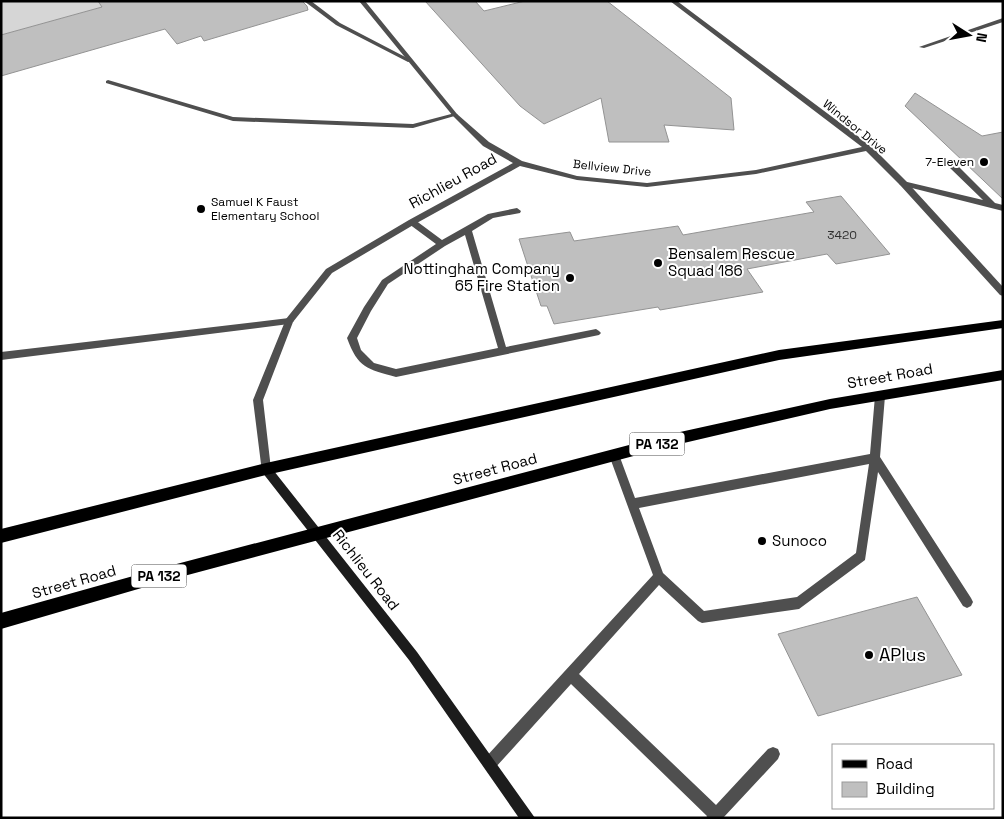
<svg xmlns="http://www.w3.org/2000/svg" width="1004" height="819" font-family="'Space Grotesk',sans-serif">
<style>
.green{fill:#d6d6d6}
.building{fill:#bfbfbf;stroke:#939393}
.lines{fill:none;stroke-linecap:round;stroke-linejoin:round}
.lane{fill:#4f4f4f;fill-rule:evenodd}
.street{fill:#4f4f4f;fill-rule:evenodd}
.secondary{fill:#1c1c1c;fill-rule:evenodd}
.primary{fill:#000;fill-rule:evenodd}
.poi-dot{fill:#000;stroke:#fff;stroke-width:2}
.labels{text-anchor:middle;stroke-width:4;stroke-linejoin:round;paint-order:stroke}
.far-street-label{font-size:12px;fill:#000;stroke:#fff}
.far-poi-label{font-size:12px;fill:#000;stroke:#fff;text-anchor:end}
.number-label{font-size:12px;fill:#303030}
.shield{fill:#fff;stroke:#4c4c4c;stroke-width:1}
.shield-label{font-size:14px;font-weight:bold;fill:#000}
.street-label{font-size:15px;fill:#000;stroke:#fff}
.poi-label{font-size:15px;fill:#000;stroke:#fff;text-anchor:start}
.near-poi-label{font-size:18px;fill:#000;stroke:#fff;text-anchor:start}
</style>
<rect width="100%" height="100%" fill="#fff"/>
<polygon class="green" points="1,1 116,1 101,5 102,7 1,35"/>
<g class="building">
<polygon points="98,1 302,1 307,6 308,10 204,41 201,36 177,44 165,29 1,76 1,35 102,7"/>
<polygon points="425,1 475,1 484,11 525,1 607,1 731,98 734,130 664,125 669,142 609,142 601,98 544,124 520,106"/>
<polygon points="915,93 982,136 1003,132 1003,199 905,106"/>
<polygon points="841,196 890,254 836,264 827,254 747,269 763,292 660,310 658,307 554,324 547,306 541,306 519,239 570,232 574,241 678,226 683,235 814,212 806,202"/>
<polygon points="917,597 962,675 818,716 778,634"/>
</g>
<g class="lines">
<g class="lane">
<polygon points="304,1 311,1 340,23 413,61 408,62 336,25"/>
<polygon points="1003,18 1003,22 924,48 919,47"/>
<polygon points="108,80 233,117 413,124 455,113 458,115 413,128 233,121 106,83 106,81"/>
<polygon points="949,163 955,163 995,203 1003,205 1003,211 900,185 899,183 903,181 983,200 949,167"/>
<path d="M517 208 521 211 520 213 493 218 472 231 506 347 596 329 599 331 601 333 599 335 396 377C367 369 358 368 347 338L364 307 382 280 436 244 409 224V220H415L442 240 488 214ZM465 235 498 348 396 369 374 363 361 350 357 338 371 311 388 284 445 246Z"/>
<polygon points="289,318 294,321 289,324 1,360 1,352"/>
<path d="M880 392 883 393 885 396 880 457 971 598 973 602 971 606 967 608 963 606 878 472 865 560 799 609 702 623 698 621 659 585 579 674 716 805 768 749 773 747 778 749 780 754 778 759 723 818H706L707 816 571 684 495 768 490 770 485 768 483 763 485 758 653 575 609 455 610 452 614 450 618 452 635 498 870 454 875 396 877 393ZM869 464 856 553 797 597 704 611 663 573 639 508Z"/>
</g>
<polygon class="street" points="359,1 365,1 457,114 489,142 522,161 577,176 647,183 756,170 862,147 670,1 677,1 871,146 906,181 1003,287 1003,296 1000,295 900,185 866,151 756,174 647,187 577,180 520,166 415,224 332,273 293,322 263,400 271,469 270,472 266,474 262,472 253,400 286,319 326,269 409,220 513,163 483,146 453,116"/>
<polygon class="secondary" points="266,464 270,466 417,652 535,818 519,818 409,660 262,472 261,469 262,466"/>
<g class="primary">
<polygon points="1003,320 1003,328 779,360 266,475 1,543 1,529 266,463 779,350"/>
<polygon points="1003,370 1003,380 830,409 671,446 169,580 1,629 1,613 169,566 671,434 830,399"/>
</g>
</g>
<g class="poi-dot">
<circle cx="984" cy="162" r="5"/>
<circle cx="201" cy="209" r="5"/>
<circle cx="658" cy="263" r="5"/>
<circle cx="570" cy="278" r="5"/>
<circle cx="762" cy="541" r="5"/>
<circle cx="869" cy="655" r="5"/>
</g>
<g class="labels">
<g class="far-street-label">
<text transform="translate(855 127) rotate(39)" y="4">Windsor Drive</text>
<text transform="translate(612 168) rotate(6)" y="4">Bellview Drive</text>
</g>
<g class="far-poi-label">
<text x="974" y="166">7-Eleven</text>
<text x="211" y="206" text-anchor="start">Samuel K Faust<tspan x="211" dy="14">Elementary School</tspan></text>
</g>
<g class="number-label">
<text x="842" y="239">3420</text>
</g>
<g class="shield">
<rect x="629.5" y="432.5" width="55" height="23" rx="4"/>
<rect x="131.5" y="564.5" width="55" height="23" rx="4"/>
</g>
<g class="shield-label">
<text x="657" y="449">PA 132</text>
<text x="159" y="581">PA 132</text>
</g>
<g class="street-label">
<text transform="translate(453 181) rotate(-29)" y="5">Richlieu Road</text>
<text transform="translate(890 376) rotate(-10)" y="5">Street Road</text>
<text transform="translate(495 469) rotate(-15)" y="5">Street Road</text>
<text transform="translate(366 570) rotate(52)" y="5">Richlieu Road</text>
<text transform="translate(74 582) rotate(-16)" y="5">Street Road</text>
</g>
<g class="poi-label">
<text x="668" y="259">Bensalem Rescue<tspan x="668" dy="17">Squad 186</tspan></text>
<text x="560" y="274" text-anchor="end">Nottingham Company<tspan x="560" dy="17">65 Fire Station</tspan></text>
<text x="772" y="546">Sunoco</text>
</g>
<g class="near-poi-label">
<text x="879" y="661">APlus</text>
</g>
</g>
<rect width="1004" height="819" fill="none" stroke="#000000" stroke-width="5"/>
<rect x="832" y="744" width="162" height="65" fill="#ffffff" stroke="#999999"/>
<rect x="842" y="760" width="25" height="8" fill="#000000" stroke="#999999"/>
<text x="876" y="769" font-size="15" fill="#000000">Road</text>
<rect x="842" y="782" width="25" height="15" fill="#bfbfbf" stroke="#999999"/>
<text x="876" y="794" font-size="15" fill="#000000">Building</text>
<g transform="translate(969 35) rotate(101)" stroke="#ffffff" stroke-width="4" paint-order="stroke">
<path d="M0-4L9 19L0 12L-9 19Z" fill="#000000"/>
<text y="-8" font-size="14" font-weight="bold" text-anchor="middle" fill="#000000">N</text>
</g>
</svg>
